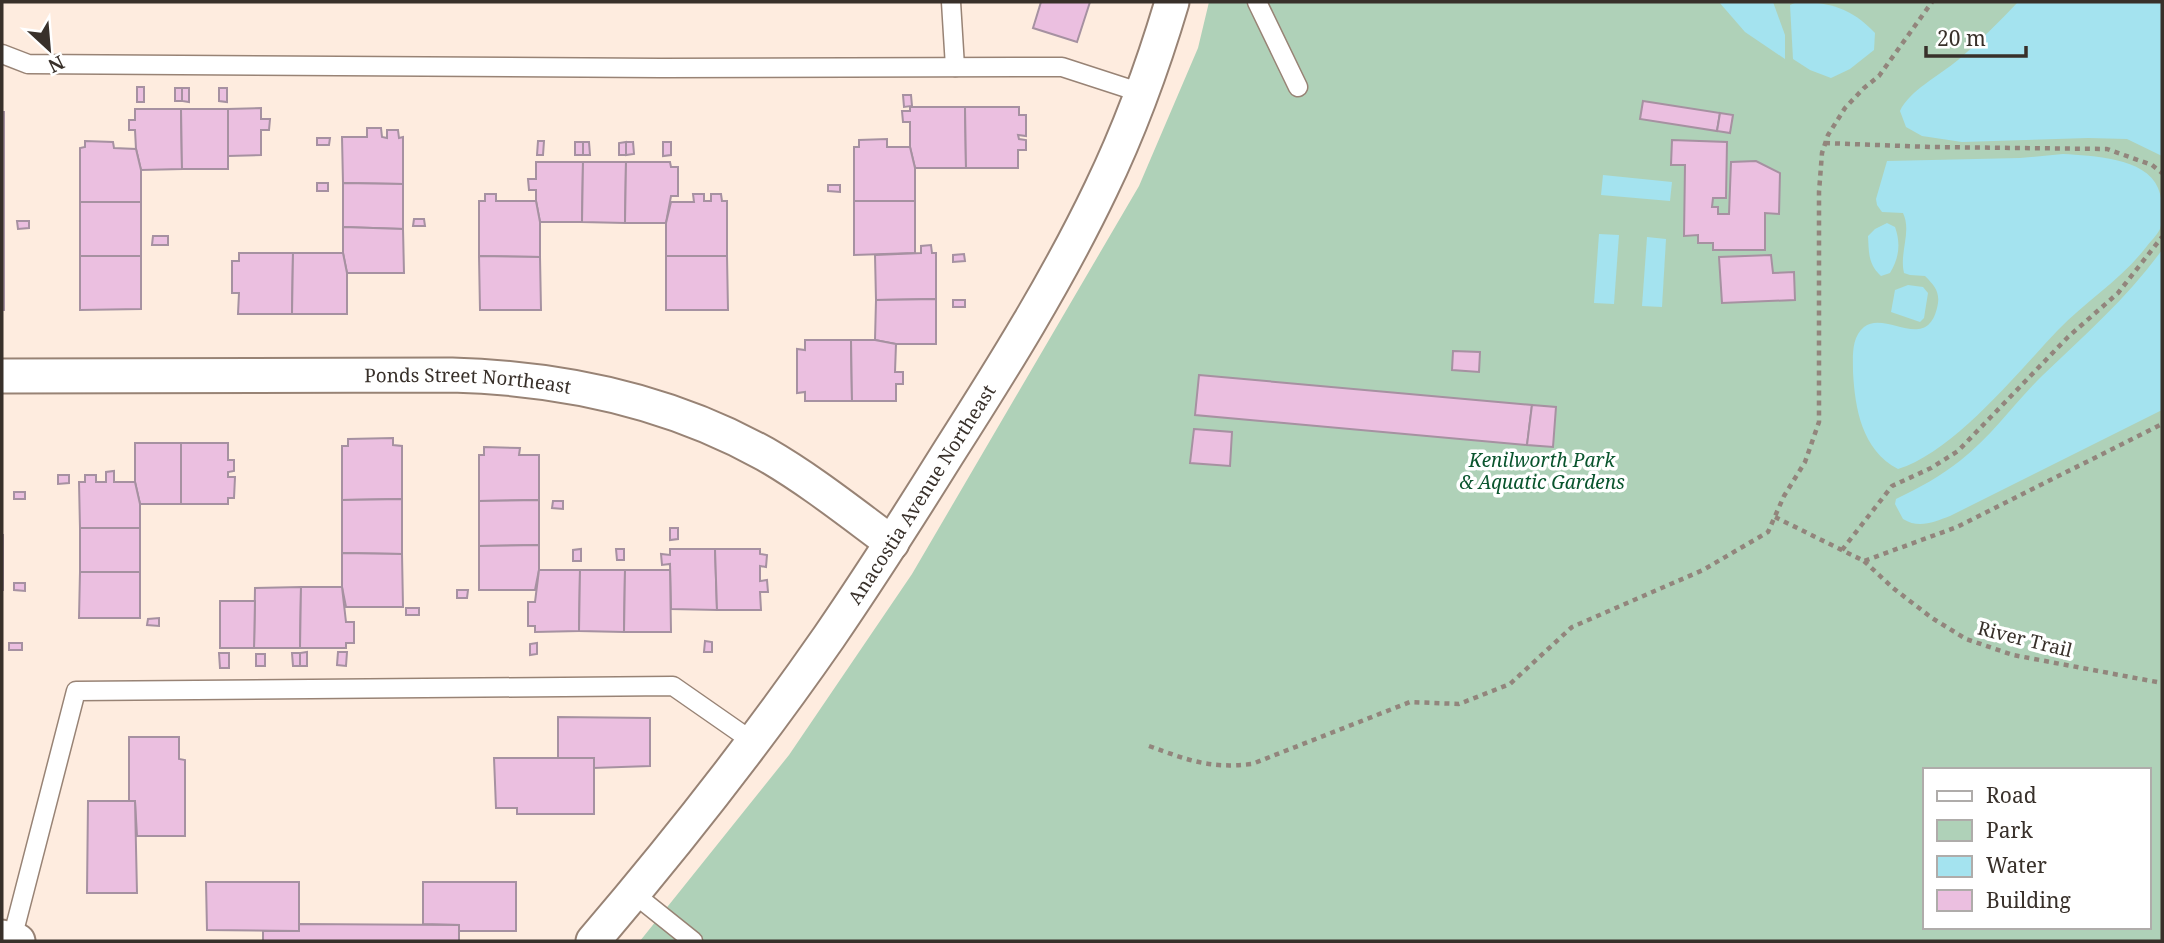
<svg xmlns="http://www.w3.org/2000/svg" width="2164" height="943" font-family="'Noto Serif',serif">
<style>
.green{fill:#afd1b8;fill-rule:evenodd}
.water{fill:#a4e3ef}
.building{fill:#ebbfe0;stroke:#a691a1;stroke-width:2}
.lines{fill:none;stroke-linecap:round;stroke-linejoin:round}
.service-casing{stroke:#988375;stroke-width:21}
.minor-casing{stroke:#988375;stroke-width:37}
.path{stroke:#92857c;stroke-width:4.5;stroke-dasharray:5 5;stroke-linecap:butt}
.service{stroke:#fff;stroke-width:18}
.minor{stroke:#fff;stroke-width:33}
.labels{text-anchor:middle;stroke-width:7;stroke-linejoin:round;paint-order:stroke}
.street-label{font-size:19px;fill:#38302a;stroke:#fff}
.park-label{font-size:19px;font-style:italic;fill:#09542d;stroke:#fff}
</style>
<rect width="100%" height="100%" fill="#feecdf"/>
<path class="green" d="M1209 2H2162V941H640L789 755 912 574 1139 186 1198 48ZM1924 770H2148V927H1924Z"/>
<g class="water">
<polygon points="1719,2 1773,2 1785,35 1785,59 1745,32"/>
<path d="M1797 2C1830 2 1851 8 1875 33L1874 50 1850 69 1831 78 1810 70 1793 59 1790 5Z"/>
<path d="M2018 2H2162V156L2127 139 2088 138 1962 142 1922 136 1906 127 1900 111C1909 91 1940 75 1958 60 1979 42 1999 22 2018 2Z"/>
<path d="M2063 154C2092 156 2145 157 2158 188 2163 200 2164 217 2160 229 2157 235 2151 241 2147 246 2122 279 2086 301 2058 330 2017 373 1954 452 1898 469 1862 450 1855 409 1853 372 1853 356 1851 338 1864 327 1886 310 1926 353 1937 308 1941 293 1935 286 1925 276L1910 275 1904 273C1899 253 1912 232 1903 213L1882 212 1877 205 1876 199 1887 161 2020 158Z"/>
<polygon points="1603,175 1672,182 1670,201 1601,195"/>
<path d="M1887 223 1895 227C1901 244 1899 258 1890 273L1881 276C1868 264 1869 253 1868 236L1875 229Z"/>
<polygon points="1599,234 1619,235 1614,304 1594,303"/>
<polygon points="1647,237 1666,239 1662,307 1642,306"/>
<path d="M2162 250V410L1950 516C1934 522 1919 529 1903 519L1895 504 1896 499C1919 488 1941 476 1961 460 1992 436 2015 402 2043 375 2085 335 2128 297 2162 250Z"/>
<polygon points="1908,285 1923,287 1928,293 1924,318 1920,322 1891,312 1895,290"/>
</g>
<g class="building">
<polygon points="1041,2 1090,2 1077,42 1033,28"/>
<rect x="137" y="87" width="7" height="15"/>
<rect x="175" y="88" width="7" height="13"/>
<polygon points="182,88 189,88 189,102 182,101"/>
<polygon points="219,88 227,88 227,102 219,101"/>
<polygon points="903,95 911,95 912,106 904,107"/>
<polygon points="1643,101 1720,113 1717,131 1640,119"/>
<polygon points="910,107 965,107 966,168 915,168 910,147 910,122 903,122 902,111 910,111"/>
<polygon points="965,107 1019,107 1019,115 1026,115 1026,136 1018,135 1019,139 1026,140 1026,150 1018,150 1018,168 966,168"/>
<polygon points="261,108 261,119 270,119 269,130 261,130 261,155 228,156 228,109"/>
<polygon points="135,109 181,109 182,169 141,170 136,149 135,130 129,130 129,120 135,120"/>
<polygon points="181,109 228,109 228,169 182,169"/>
<rect x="2" y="112" width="2" height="54"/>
<polygon points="1720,113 1733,115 1730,133 1717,131"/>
<polygon points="367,128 381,128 382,137 387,138 387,130 398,130 399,138 403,137 403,184 343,183 342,137 367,137"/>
<polygon points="317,138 330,138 329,145 317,145"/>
<polygon points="887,139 887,147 910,147 915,168 915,201 854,201 854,147 859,147 859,140"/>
<polygon points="1672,140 1727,142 1726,198 1713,198 1712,207 1718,207 1718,214 1729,214 1731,162 1756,161 1780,173 1779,214 1765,213 1765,250 1713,250 1713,243 1698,243 1698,235 1684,236 1685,165 1671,165"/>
<polygon points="85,141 113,142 114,148 136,149 141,170 141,202 80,202 80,148 85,147"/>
<polygon points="538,141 544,141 543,155 537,155"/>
<rect x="575" y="142" width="8" height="13"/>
<polygon points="583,142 589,142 590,155 583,155"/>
<polygon points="626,142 626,155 619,155 619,143"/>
<polygon points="626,142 633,142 634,154 626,155"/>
<polygon points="663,142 671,142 671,155 663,156"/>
<polygon points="536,162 583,162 582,222 540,222 536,201 536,190 529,190 528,179 536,179"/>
<polygon points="583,162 626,162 625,223 582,222"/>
<polygon points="626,162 670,162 671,167 678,167 678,196 671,196 666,223 625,223"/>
<rect x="2" y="166" width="2" height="54"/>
<rect x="317" y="183" width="11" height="8"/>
<polygon points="343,183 403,184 403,229 343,227"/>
<polygon points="828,185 840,185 840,192 828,191"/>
<polygon points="485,194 496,194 496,201 536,201 540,222 540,257 479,256 479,201 485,201"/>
<polygon points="693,194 704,194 704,201 711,201 711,194 721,194 722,201 727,201 727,256 666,256 666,223 671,202 694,202"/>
<polygon points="854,201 915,201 915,253 854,255"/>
<rect x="80" y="202" width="61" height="54"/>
<polygon points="414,219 424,219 425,226 413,226"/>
<rect x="2" y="220" width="2" height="45"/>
<polygon points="17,221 29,221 29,228 18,229"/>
<polygon points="343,227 403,229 404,273 347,273 343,253"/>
<polygon points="153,236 168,236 168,245 152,245"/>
<polygon points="931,245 932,253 936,253 936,299 876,300 875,255 921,253 921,246"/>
<polygon points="239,253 293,253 292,314 238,314 239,293 232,293 232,261 239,261"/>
<polygon points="293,253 343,253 347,273 347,314 292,314"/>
<polygon points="964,254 965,261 953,262 953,255"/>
<polygon points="1771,255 1773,273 1794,272 1795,300 1722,303 1719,257"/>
<polygon points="80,256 141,256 141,309 80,310"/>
<polygon points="479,256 540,257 541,310 480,310"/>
<polygon points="666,256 727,256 728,310 666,310"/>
<rect x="2" y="265" width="2" height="45"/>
<polygon points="936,299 936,344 896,344 875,340 876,300"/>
<rect x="953" y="300" width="12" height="7"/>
<polygon points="805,340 851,340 852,401 805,401 805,392 797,393 797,349 805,350"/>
<polygon points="851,340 875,340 896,344 895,372 903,372 903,384 896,384 896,401 852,401"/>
<polygon points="1453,351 1480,352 1479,372 1452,370"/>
<polygon points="1199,375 1532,405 1527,445 1195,415"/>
<polygon points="1532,405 1556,407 1553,447 1527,445"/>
<polygon points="1194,429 1232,432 1230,466 1190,463"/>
<polygon points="393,438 393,445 402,446 402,499 342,500 342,446 348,446 348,439"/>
<polygon points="135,443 181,443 181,504 140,504 135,482"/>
<polygon points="181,443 228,443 228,460 234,460 234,471 228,472 228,477 235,477 234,498 228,498 228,504 181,504"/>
<polygon points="484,447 520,448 519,455 539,455 539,500 479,501 479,455 484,455"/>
<polygon points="114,471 114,482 135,482 140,504 140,528 80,528 79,482 85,482 85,475 96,475 96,482 106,482 106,472"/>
<polygon points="58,475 69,475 69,483 58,484"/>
<rect x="14" y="492" width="11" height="7"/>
<polygon points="402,499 402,554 342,553 342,500"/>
<polygon points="539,500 539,545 479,546 479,501"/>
<polygon points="553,501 563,501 563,509 552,508"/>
<rect x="80" y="528" width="60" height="44"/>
<polygon points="670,528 678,528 678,539 670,540"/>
<rect x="2" y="535" width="1" height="55"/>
<polygon points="539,545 539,570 535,590 479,590 479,546"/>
<polygon points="581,549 581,561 573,561 573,550"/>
<polygon points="616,549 624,549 624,560 617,560"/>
<polygon points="670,549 715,549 717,610 671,609 670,564 662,565 661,554 670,555"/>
<polygon points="715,549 760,549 760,554 767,555 766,567 760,566 760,581 767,580 768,592 760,592 761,610 717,610"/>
<polygon points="342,553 402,554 403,607 346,607 342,587"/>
<polygon points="539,570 580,570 579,631 535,632 535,626 528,626 528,602 535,602"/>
<polygon points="580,570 625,570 624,632 579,631"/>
<polygon points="625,570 670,570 671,632 624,632"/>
<polygon points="80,572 140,572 140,618 79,618"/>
<polygon points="14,583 25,583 25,591 14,590"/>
<polygon points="301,587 300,648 254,648 255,588"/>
<polygon points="301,587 342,587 346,622 354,622 354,643 346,643 346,648 300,648"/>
<polygon points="457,590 468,590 467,598 457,598"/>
<polygon points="220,601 255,601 254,648 220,648"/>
<rect x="406" y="608" width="13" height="7"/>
<polygon points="159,618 159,626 147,625 148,619"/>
<polygon points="705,641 712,642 712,652 704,652"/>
<rect x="9" y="643" width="13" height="7"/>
<polygon points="537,643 537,654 530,655 530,644"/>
<polygon points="307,652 307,666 300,666 300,653"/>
<polygon points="338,652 347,652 346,666 337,665"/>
<polygon points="219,653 229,653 229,668 220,668"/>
<polygon points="292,653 300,653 300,666 293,666"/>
<rect x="256" y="654" width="9" height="12"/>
<polygon points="558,717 650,718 650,766 593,768 594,758 558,758"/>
<polygon points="129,737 179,737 179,759 185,760 185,836 137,836 135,801 129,801"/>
<polygon points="494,758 594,758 594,814 517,814 517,808 496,808"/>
<polygon points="88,801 135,801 137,893 87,893"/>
<polygon points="206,882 299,882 299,931 207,930"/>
<polygon points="423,882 516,882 516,931 459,931 459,925 423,924"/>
<polygon points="299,924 459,925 459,941 263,941 263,931 299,931"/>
</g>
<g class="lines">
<defs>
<g id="service">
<polyline points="951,2 955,67"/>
<polyline points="1257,2 1298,87"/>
<polyline points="2,54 28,64 661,68 1062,67 1142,93"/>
<polyline points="633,893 693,941"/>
<polyline points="12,939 76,691 673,686 752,741"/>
</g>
<g id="minor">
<path id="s1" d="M2 376 452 375C560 378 670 401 765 454 810 480 850 512 892 543"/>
<polyline points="2,937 18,941"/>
<path id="s2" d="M593 941C676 844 756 742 829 637 870 577 909 516 947 455 1002 369 1057 281 1101 189 1130 129 1153 66 1172 2"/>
</g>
</defs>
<use href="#service" class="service-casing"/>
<use href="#minor" class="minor-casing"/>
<g class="path">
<polyline points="1825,143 1930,147 2107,149 2152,165 2162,173"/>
<polyline points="1775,517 1864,561 1957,527 2162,424"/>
<polyline points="1842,550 1892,486 1931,468 1958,451 2068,337 2118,293 2162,237"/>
<polyline points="1864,561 1893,588 1932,618 1966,639 2013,655 2162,683"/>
<path d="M1149 746C1188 760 1209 769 1252 764L1410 702 1459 704 1510 684 1572 627 1703 570 1768 532 1784 496 1805 462 1819 422V192L1822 153 1828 135 1845 108 1864 88 1879 76 1932 2"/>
</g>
<use href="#service" class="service"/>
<use href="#minor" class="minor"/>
</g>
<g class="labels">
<g class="street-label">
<text dy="7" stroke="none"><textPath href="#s1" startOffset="466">Ponds Street Northeast</textPath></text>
<text dy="7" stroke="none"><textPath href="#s2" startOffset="555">Anacostia Avenue Northeast</textPath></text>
<text transform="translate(2025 639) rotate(14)" y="7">River Trail</text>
</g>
<g class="park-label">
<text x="1542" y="467">Kenilworth Park<tspan x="1542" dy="22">&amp; Aquatic Gardens</tspan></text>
</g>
</g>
<rect width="2164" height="943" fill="none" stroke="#38302a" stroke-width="7"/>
<rect x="1923" y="768" width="228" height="161" fill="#ffffff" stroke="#afacaa" stroke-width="2"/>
<rect x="1937" y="791" width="35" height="10" fill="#ffffff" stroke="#afacaa" stroke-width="2"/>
<text x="1986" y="803" font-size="21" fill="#38302a">Road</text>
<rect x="1937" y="820" width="35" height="21" fill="#afd1b8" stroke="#afacaa" stroke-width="2"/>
<text x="1986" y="838" font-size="21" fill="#38302a">Park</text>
<rect x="1937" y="856" width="35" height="21" fill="#a4e3ef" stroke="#afacaa" stroke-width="2"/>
<text x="1986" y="873" font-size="21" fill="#38302a">Water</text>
<rect x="1937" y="890" width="35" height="21" fill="#ebbfe0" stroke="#afacaa" stroke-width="2"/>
<text x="1986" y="908" font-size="21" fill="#38302a">Building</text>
<g transform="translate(49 49) rotate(154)" stroke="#ffffff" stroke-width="5" paint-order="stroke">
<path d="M0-5L12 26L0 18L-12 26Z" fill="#38302a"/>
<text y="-10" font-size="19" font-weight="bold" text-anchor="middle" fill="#38302a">N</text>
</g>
<path d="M1926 46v10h100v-10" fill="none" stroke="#38302a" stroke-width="3.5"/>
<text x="1937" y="46" font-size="21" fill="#38302a" stroke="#ffffff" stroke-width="5" paint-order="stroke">20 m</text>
</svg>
